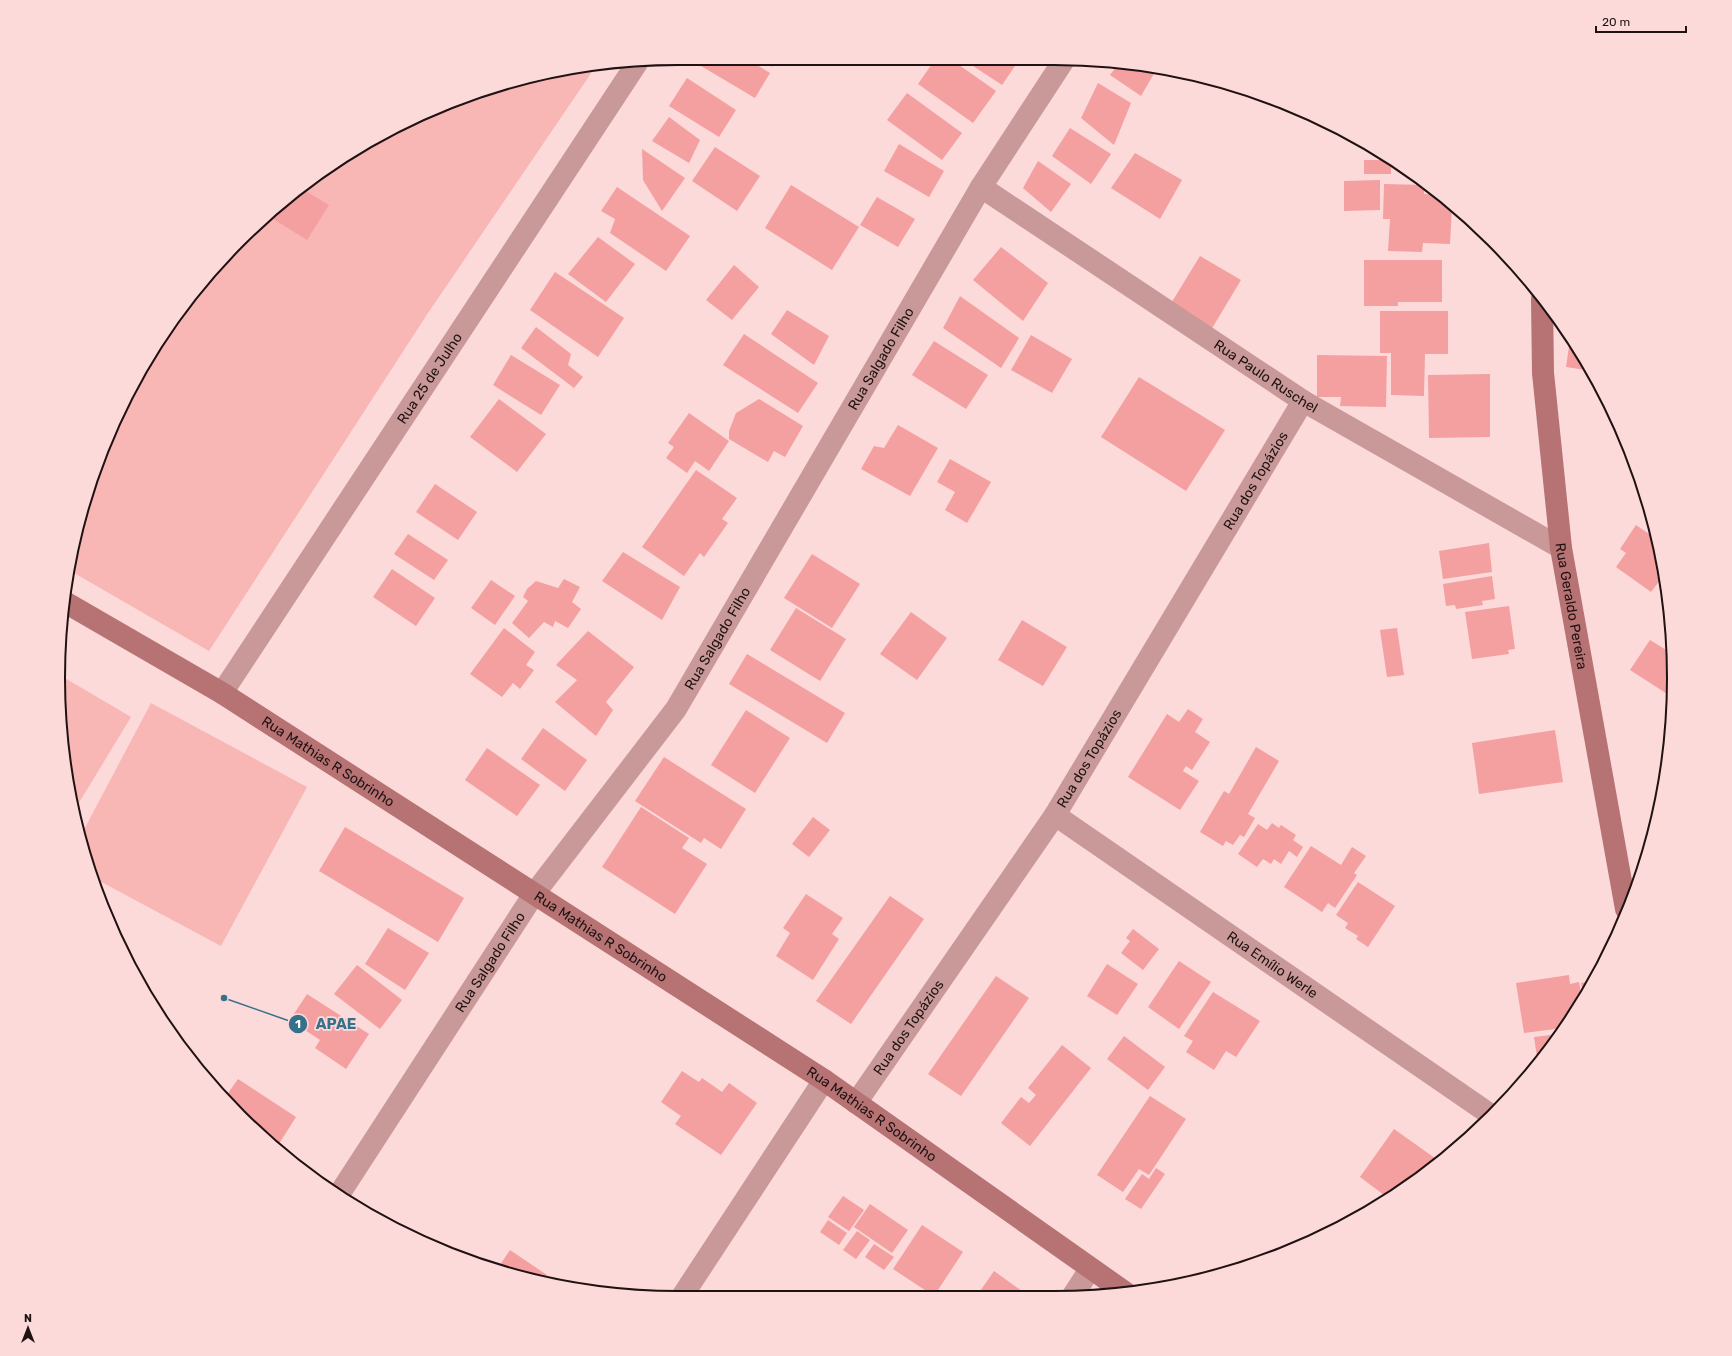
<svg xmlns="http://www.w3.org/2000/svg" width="1732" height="1356" font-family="Rubik,sans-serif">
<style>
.green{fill:#f8b6b5}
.building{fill:#f49fa0}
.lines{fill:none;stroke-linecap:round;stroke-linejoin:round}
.minor{stroke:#c89998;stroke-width:22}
.secondary{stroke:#b77374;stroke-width:22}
.labels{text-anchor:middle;stroke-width:3.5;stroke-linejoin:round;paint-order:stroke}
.street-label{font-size:14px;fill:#201212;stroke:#fcdada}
.rim{fill:none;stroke:#201212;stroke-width:2}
.leader{fill:none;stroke:#37708a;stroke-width:1.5}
.callout-dot{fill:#37708a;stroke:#fcdada;stroke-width:1.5}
.mark-label{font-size:12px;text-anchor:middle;font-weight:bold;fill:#fff}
.callout-label{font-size:15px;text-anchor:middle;font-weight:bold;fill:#37708a;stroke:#fcdada;stroke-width:3.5;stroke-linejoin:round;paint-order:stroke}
</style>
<rect width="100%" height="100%" fill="#fcdada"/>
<g class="green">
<polygon points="598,63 426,316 209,651 69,570 79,518 105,441 141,368 186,301 239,240 300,186 368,141 441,105 517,79"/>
<polygon points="58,674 131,717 74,811 63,759"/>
<polygon points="151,703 307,787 221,946 92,877 79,839"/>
</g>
<g class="building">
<polygon points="952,60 996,91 973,123 918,84 934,61"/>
<polygon points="964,60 1019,60 1002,85"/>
<polygon points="752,62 770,73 755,98 696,63"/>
<polygon points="767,62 776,62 772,67"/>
<polygon points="1119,63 1150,67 1156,70 1141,96 1110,75"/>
<polygon points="687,78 736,110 719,137 669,106"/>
<polygon points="1098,83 1131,103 1114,145 1081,118"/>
<polygon points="907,93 962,133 942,160 887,120"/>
<polygon points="669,117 700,140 689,163 652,141"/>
<polygon points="1070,128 1111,154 1091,184 1052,156"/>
<polygon points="899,144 944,171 929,197 884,171"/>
<polygon points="715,147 760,176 737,211 692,181"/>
<polygon points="642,149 685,178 662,211 643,180"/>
<polygon points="1135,153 1182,180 1160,219 1111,188"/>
<rect x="1364" y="160" width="27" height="14"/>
<polygon points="1038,161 1071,184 1051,212 1023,188"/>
<polygon points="1380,180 1380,210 1344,211 1344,181"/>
<polygon points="1384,184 1424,185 1424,194 1441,195 1452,205 1450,244 1423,243 1422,252 1388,251 1390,219 1383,219"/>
<polygon points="791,185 859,227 832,270 765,228"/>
<polygon points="299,187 329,205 307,240 267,215"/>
<polygon points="617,187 690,236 666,271 610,233 615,219 601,211"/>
<polygon points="877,197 915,219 898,247 860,225"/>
<polygon points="598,237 635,264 606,302 568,274"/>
<polygon points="1001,247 1048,283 1023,321 973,280"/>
<polygon points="1200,256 1241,280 1211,330 1170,305"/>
<polygon points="1364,260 1442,260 1442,302 1398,302 1398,306 1364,306"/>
<polygon points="734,265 759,287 732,320 706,300"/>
<polygon points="555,272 624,318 598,357 530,310"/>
<polygon points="960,296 1019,338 1001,368 943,328"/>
<polygon points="787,310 829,336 814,365 771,334"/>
<polygon points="1380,311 1448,311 1448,354 1425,354 1424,396 1391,395 1391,353 1380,353"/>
<polygon points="536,327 571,354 568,365 583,377 574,388 521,348"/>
<polygon points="744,334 818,383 798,413 723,365"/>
<polygon points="1031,335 1072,359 1052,393 1011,370"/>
<polygon points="1570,339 1591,368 1592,371 1566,367"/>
<polygon points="934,341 988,375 966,409 912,375"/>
<polygon points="511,355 560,385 541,415 493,385"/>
<polygon points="1317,355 1387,356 1386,407 1340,406 1341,397 1317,397"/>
<polygon points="1490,374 1490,437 1429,438 1428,375"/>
<polygon points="1139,377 1225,430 1186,491 1101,437"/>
<polygon points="499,399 546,434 517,472 470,437"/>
<polygon points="759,399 803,426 785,457 774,451 768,462 729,439 729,431 736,413"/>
<polygon points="689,413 729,441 709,471 695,461 687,473 666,458 674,447 668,443"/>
<polygon points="898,425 938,448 910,496 861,469 874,446 884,448"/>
<polygon points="1625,444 1630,455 1624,455"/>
<polygon points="950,459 991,482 967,523 945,510 955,492 937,482"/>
<polygon points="696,470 737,498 722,519 728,523 704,557 700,553 684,576 642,547"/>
<polygon points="435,484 477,512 458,540 416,512"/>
<polygon points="1636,525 1655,538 1664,575 1651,592 1616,567 1626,553 1620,549"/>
<polygon points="408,534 448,560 434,580 394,554"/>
<polygon points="1489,543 1492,572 1443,579 1439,551"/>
<polygon points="623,552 680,587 662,620 602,581"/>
<polygon points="812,554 860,584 832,628 784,598"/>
<polygon points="392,569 435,598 416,626 373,597"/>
<polygon points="1492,576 1495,599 1482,601 1483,605 1456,609 1455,605 1446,606 1443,584"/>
<polygon points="564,579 580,587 572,602 581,609 568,628 555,621 553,627 544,622 529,638 512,623 528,601 523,597 527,589 536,581 558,588"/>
<polygon points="491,580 515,596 495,625 471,608"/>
<polygon points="1509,606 1515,649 1508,650 1509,654 1472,659 1465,612"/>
<polygon points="796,608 846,639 820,681 770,650"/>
<polygon points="911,612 947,638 917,680 880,654"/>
<polygon points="1022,620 1067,647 1043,686 998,660"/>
<polygon points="504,628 535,652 526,665 534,670 520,689 513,683 502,697 470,674"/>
<polygon points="1397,628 1404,675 1387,677 1380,630"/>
<polygon points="588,631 634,667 606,702 613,710 596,736 555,702 577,680 556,665"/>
<polygon points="1650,640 1671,653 1672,697 1630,670"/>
<polygon points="747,654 845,713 827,743 729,684"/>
<polygon points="1188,709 1203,719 1195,732 1210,742 1192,770 1186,766 1183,771 1199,781 1180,810 1128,777 1167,714 1179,722"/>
<polygon points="746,710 790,738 755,793 711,765"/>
<polygon points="543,728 587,760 565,791 521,759"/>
<polygon points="1555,730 1563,782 1479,794 1472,743"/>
<polygon points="1256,747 1279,761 1248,814 1255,818 1244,837 1240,835 1233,845 1226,841 1223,846 1200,832 1224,791 1229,794"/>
<polygon points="487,748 540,785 517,816 465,780"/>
<polygon points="664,757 746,809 721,849 704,838 701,843 635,801"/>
<polygon points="641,807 689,838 682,848 707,864 675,914 602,867"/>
<polygon points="813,817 830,830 809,857 792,844"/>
<polygon points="1272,823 1279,828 1281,825 1296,835 1293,840 1303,847 1297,857 1289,851 1281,864 1274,859 1271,864 1263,859 1257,867 1238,854 1258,824 1267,830"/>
<polygon points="345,827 464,898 438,942 319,871"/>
<polygon points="1311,846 1341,865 1352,847 1366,856 1354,873 1357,875 1335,908 1328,903 1322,912 1284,887"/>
<polygon points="1358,882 1395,906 1368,947 1356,939 1358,936 1345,928 1348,923 1336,915"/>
<polygon points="806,894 843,918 832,934 839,939 813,980 776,956 790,933 783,928"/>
<polygon points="890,896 924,919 851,1024 816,1001"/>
<polygon points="388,928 429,953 405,990 365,964"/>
<polygon points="1133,929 1159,949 1143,970 1121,953 1130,941 1126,938"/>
<polygon points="1179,961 1211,982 1179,1029 1148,1007"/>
<polygon points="1107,964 1138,984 1117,1015 1087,996"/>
<polygon points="357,965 402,1000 380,1029 334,994"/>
<polygon points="1569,975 1570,984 1579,982 1582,998 1563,1028 1524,1033 1516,983"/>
<polygon points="996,976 1029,998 961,1096 928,1074"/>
<polygon points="1592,981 1585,992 1583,993 1581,983"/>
<polygon points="1213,992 1260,1021 1236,1057 1226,1051 1214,1070 1186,1052 1193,1041 1184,1036"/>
<polygon points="307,994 369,1034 346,1069 315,1048 320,1040 290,1020"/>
<polygon points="1559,1034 1546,1055 1538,1064 1534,1037"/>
<polygon points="1124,1036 1165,1067 1148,1090 1107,1059"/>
<polygon points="1062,1045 1091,1068 1030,1146 1001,1123 1021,1097 1029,1103 1036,1095 1028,1088"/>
<polygon points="682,1071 699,1082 702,1078 722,1092 729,1083 757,1103 721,1155 675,1124 681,1116 661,1102"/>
<polygon points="238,1079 296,1117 277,1147 239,1116 224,1099"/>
<polygon points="1150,1096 1186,1119 1149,1175 1139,1169 1123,1192 1097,1175"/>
<polygon points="1394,1129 1439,1161 1388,1198 1360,1177"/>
<polygon points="1156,1168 1165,1174 1141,1209 1125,1199 1142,1174 1149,1179"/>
<polygon points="843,1196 864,1210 849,1231 828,1217"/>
<polygon points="870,1204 908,1230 892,1253 854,1227"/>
<polygon points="828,1220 847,1233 839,1245 820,1232"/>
<polygon points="922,1225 963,1252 934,1296 893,1269"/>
<polygon points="857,1231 870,1240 856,1259 843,1250"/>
<polygon points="874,1244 894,1257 884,1270 865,1257"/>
<polygon points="510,1250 547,1275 542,1282 498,1268"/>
<polygon points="994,1271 1022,1291 1017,1297 976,1297"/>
<polygon points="885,1292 893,1297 882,1297"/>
<polygon points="968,1293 973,1297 965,1297"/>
</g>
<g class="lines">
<g class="minor">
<path id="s1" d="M981 187 1303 401 1561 548"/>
<path id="s2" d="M222 693 637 63"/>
<path id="s3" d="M1055 815 1491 1115"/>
<path id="s4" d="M856 1103 1055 815 1303 401"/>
<path id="s5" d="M338 1196 534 894 676 709 981 187 1064 60"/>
<polyline points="1072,1297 1090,1269"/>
<polyline points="681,1298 824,1080"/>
</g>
<g class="secondary">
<path id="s6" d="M1542 299 1543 373 1561 548 1626 909"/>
<path id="s7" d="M63 601 222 693 824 1080 1126 1293"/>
</g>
</g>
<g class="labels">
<g class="street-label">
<text dy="5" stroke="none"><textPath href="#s5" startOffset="999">Rua Salgado Filho</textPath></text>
<text dy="5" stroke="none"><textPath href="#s1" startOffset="342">Rua Paulo Ruschel</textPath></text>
<text dy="5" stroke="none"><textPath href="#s2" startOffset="377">Rua 25 de Julho</textPath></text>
<text dy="5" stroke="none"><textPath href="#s4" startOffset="740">Rua dos Topázios</textPath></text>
<text dy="5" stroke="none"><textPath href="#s6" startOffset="309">Rua Geraldo Pereira</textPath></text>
<text dy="5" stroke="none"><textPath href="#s5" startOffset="675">Rua Salgado Filho</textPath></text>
<text dy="5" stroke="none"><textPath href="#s4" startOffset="416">Rua dos Topázios</textPath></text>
<text dy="5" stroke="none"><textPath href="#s7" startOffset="310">Rua Mathias R Sobrinho</textPath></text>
<text dy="5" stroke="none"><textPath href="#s7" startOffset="634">Rua Mathias R Sobrinho</textPath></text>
<text dy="5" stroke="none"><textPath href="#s5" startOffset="279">Rua Salgado Filho</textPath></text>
<text dy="5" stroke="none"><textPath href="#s3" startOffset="264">Rua Emílio Werle</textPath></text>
<text dy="5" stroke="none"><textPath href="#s4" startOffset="92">Rua dos Topázios</textPath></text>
<text dy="5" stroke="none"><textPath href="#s7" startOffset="958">Rua Mathias R Sobrinho</textPath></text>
</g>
</g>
<path d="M0 0H1732V1356H0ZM678 65H1054A613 613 0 0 1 1667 678V678A613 613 0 0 1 1054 1291H678A613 613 0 0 1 65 678V678A613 613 0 0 1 678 65Z" fill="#fcdada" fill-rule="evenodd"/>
<path class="rim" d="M678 65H1054A613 613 0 0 1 1667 678V678A613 613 0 0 1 1054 1291H678A613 613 0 0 1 65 678V678A613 613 0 0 1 678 65Z"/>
<path class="leader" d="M224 998L298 1024"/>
<g class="callout-dot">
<circle cx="224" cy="998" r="4"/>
<circle cx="298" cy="1024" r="10"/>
</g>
<g class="mark-label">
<text x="298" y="1028">1</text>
</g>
<g class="callout-label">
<text x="336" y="1029">APAE</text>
</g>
<g transform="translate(28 1328)" stroke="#fcdada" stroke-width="3" paint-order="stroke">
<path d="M0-3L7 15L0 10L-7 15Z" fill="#201212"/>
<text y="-6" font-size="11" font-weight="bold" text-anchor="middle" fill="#201212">N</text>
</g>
<path d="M1596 26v6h90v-6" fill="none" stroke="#201212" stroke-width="2"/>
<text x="1602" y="26" font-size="12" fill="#201212" stroke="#fcdada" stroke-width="3" paint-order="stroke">20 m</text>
</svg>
